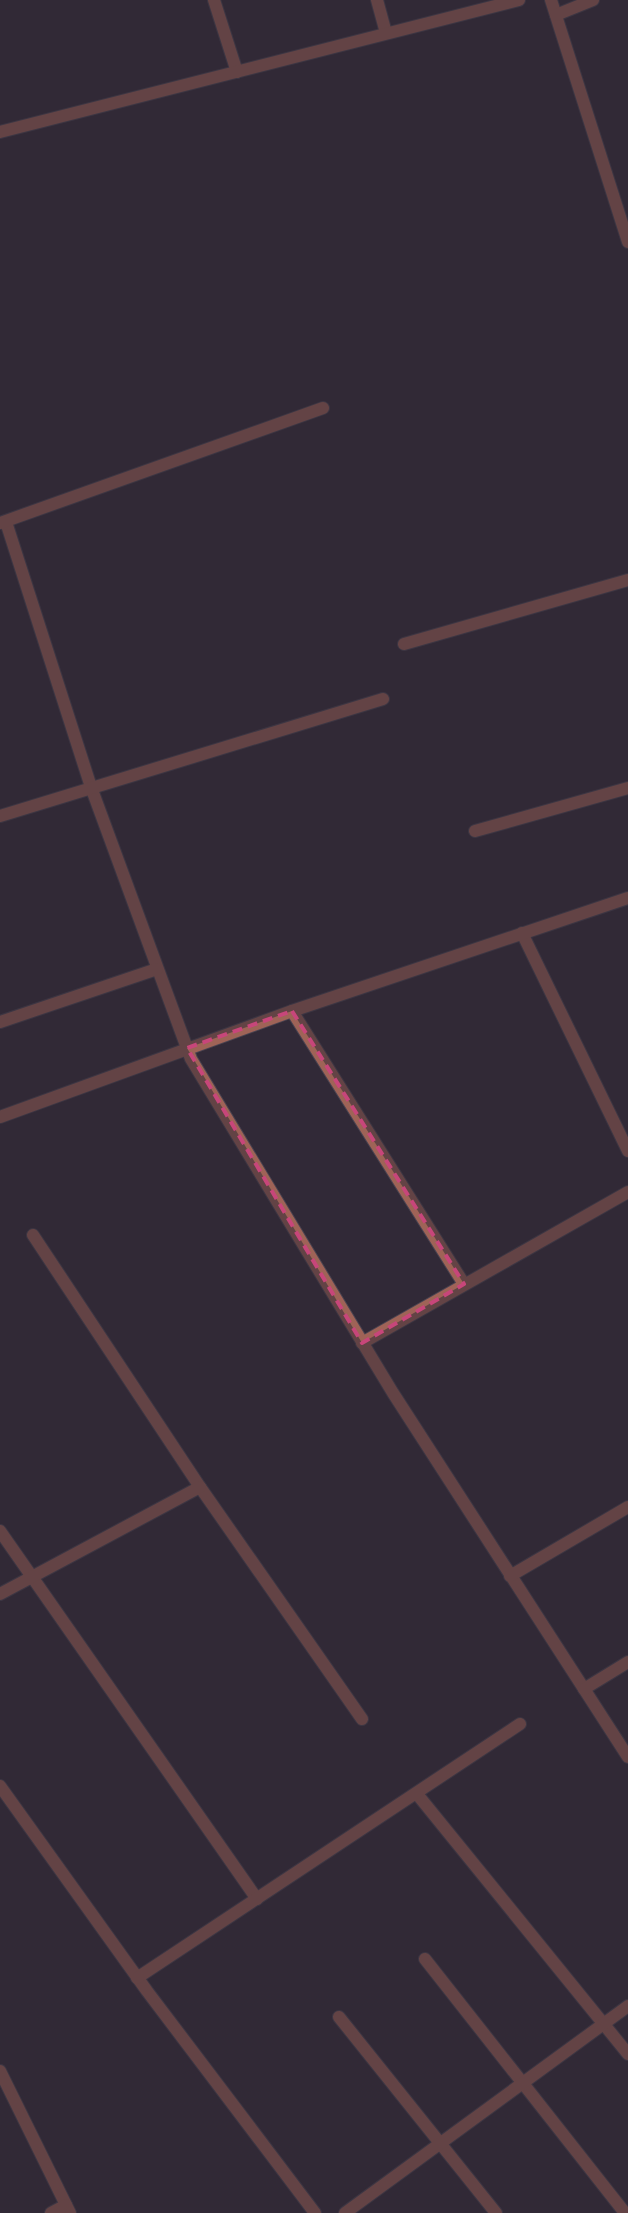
<svg xmlns="http://www.w3.org/2000/svg" width="628" height="2213" font-family="Mulish,sans-serif">
<style>
.lines{fill:none;stroke-linecap:round;stroke-linejoin:round}
.minor-casing{stroke:#4b4451;stroke-width:14}
.minor{stroke:#9f6357;stroke-width:12}
.marked{fill:none;stroke:#c7467a;stroke-width:4;stroke-dasharray:10 6;stroke-linejoin:round}
</style>
<rect width="100%" height="100%" fill="#312937"/>
<g class="lines">
<defs>
<g id="minor">
<polyline points="214,0 237,72"/>
<polyline points="377,0 386,33"/>
<polyline points="551,0 628,242"/>
<polyline points="556,15 593,0"/>
<polyline points="0,132 519,0"/>
<polyline points="6,522 91,787 191,1059 393,1393 628,1757"/>
<polyline points="0,523 323,408"/>
<polyline points="404,644 628,580"/>
<polyline points="0,816 383,699"/>
<polyline points="475,831 628,788"/>
<polyline points="522,933 628,1151"/>
<polyline points="292,1011 464,1284"/>
<polyline points="0,1022 157,969"/>
<polyline points="0,1117 292,1011 628,898"/>
<polyline points="33,1235 200,1487 362,1719"/>
<polyline points="362,1343 628,1192"/>
<polyline points="0,1531 257,1899"/>
<polyline points="510,1576 628,1507"/>
<polyline points="0,1594 200,1487"/>
<polyline points="584,1689 628,1662"/>
<polyline points="0,1786 147,1991 315,2213"/>
<polyline points="417,1794 628,2054"/>
<polyline points="425,1959 625,2213"/>
<polyline points="137,1978 520,1724"/>
<polyline points="339,2017 496,2213"/>
<polyline points="0,2071 70,2213"/>
<polyline points="51,2213 66,2205"/>
<polyline points="345,2213 628,2006"/>
</g>
</defs>
<use href="#minor" class="minor-casing"/>
<use href="#minor" class="minor"/>
</g>
<path d="M0 0H628V2213H0ZM292 1011 464 1284 362 1343 187 1048Z" fill="#312937" fill-opacity=".55" fill-rule="evenodd"/>
<path class="marked" d="M292 1011 464 1284 362 1343 187 1048Z"/>
</svg>
